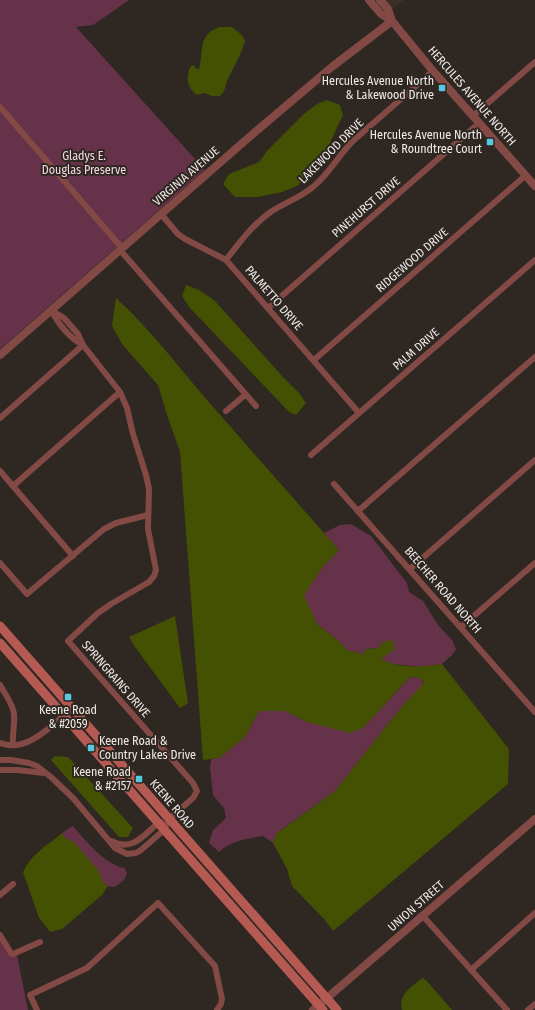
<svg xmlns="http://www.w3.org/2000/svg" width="535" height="1010" font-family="'Fira Sans Condensed',sans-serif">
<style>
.built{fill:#3c2f26}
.green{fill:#663249}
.water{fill:#445002}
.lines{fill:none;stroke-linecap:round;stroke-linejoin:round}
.minor{stroke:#834945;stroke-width:6}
.tertiary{stroke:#834945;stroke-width:8}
.secondary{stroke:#b55953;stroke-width:9}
.poi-dot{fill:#56c9e1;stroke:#2e2722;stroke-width:1.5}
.labels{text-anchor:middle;stroke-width:4;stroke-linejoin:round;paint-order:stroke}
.poi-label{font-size:12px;fill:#efe9e6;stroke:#2e2722;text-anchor:end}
.street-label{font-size:12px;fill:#efe9e6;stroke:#2e2722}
.park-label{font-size:12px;fill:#f1d8e1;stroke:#2e2722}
</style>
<rect width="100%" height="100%" fill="#2e2722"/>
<polygon class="built" points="384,0 404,0 391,10"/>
<g class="green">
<polygon points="0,0 129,0 93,25 76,27 205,170 0,349"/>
<polygon points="351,524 371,536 407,583 409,592 423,601 438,625 452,640 456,649 453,654 442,664 421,667 392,664 381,659 383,642 378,648 366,649 363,654 347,650 339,641 317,624 303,595 322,568 339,550 324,533 340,525"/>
<path d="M410 677 420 678 424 684 407 701 387 725 335 791 277 833 273 843 263 836C246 839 232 840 219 852L209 843 213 830 226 818 224 808 213 795 210 768 211 759 219 758 245 737 259 711H285L307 722 363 728Z"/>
<path d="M73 826C86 841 105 865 125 868L127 874 124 880 115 887 106 886 65 838 62 833Z"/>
<polygon points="0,936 17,955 28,1010 0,1010"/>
</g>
<g class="water">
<path d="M220 27H232L242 35 245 41C241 55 234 66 228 79 225 85 226 91 220 96H212L204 93 197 95C187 89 185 76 191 66L194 65 195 68 199 69C204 52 197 34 220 27Z"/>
<polygon points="327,100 340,105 343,115 329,145 314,162 299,185 282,192 258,197 235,197 223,184 229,174 259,162 267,151 304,114 317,104"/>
<polygon points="186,285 199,290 214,300 283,377 300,394 306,403 296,415 289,412 190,308 182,296"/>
<path d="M116 298C150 329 177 365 207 400 251 450 295 500 339 550L322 568 304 595 317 624 339 641 347 650 363 654 366 649 378 648 383 642 392 640 395 649 381 659C400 669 422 667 442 664L509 749 508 784 333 931 325 920 292 886 287 869 273 843 276 834 335 791 387 725 407 701 424 683 420 678 410 677 363 728 350 733 307 722 285 711H259L245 737 219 758 203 760 180 452 168 418 158 385 122 344 112 326Z"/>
<polygon points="175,616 188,703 180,708 135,647 129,637"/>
<polygon points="55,756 68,757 133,828 128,837 119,837 51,760"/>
<path d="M62 833 65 838 74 842 98 870 104 883 108 886 102 895 62 929 50 932 39 918 23 872C31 854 48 845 62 833Z"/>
<path d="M422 978 426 980 452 1010H402C399 993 410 988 422 978Z"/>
</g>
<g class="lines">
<g class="minor">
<polyline points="0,107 122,248"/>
<polyline points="473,116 535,62"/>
<polyline points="161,214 178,234 185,239 226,260 359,413"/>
<polyline points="120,250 256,406"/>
<path d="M226 260C240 242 253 224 272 211 286 202 302 197 314 186 330 173 339 154 354 140L433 71"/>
<polyline points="268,308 479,123"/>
<path d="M51 310C59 325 68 337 83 345"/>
<polyline points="314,360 525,176"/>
<polyline points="226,411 245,395"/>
<polyline points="0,418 83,345"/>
<polyline points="311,455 535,260"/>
<polyline points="0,471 73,556"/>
<polyline points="334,484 535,712"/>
<polyline points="13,486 120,392"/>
<polyline points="358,511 535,357"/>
<polyline points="0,563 27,594 104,529 116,523 148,515"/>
<polyline points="410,569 535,460"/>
<polyline points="461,627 535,563"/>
<path d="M0 685C5 694 13 704 14 714 15 724 12 734 13 745"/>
<path d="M0 743C27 754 53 724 72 708"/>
<polyline points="0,760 11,760 29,763 37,766 51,777 74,799 115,848 127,854 136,853 141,850 164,830 169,819 193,798 197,791 193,783 68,641 98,613 111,604 149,582 154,576 156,570 148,529 149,489 146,475 133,434 127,408 120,392 83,345 78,334 64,318 51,310"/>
<polyline points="0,770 17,770 44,773"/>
<path d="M111 841C132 852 143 836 158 823L161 822"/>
<polyline points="0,895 13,884"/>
<polyline points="423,916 507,1010"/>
<polyline points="0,935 11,953 13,954 40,942"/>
<polyline points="471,970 535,913"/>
<polyline points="37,1010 30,995 87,968 158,903 215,966 222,999 221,1004 217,1010"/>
<polyline points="528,1010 535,1004"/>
</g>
<g class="tertiary">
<polyline points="369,0 381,14 392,21"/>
<polyline points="380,0 388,9 392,21 433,71 535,186"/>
<polyline points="0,355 247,139 333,66 392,21"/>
<polyline points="313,1010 535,819"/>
</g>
<g class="secondary">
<polyline points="0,626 337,1010"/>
<polyline points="0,643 323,1010"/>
</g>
</g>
<g class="poi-dot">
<rect x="438" y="84" width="8" height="8" rx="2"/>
<rect x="486" y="138" width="8" height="8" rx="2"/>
<rect x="64" y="693" width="8" height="8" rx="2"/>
<rect x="87" y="744" width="8" height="8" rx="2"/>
<rect x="135" y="775" width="8" height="8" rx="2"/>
</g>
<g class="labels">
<g class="poi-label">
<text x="434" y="85">Hercules Avenue North<tspan x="434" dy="14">&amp; Lakewood Drive</tspan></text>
<text x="482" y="139">Hercules Avenue North<tspan x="482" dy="14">&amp; Roundtree Court</tspan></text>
<text x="68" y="714" text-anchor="middle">Keene Road<tspan x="68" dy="14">&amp; #2059</tspan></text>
<text x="99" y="745" text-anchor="start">Keene Road &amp;<tspan x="99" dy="14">Country Lakes Drive</tspan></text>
<text x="131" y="776">Keene Road<tspan x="131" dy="14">&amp; #2157</tspan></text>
</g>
<g class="street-label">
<text transform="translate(472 96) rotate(49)" y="4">HERCULES AVENUE NORTH</text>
<text transform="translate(331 151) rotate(-45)" y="4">LAKEWOOD DRIVE</text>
<text transform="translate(186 176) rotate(-41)" y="4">VIRGINIA AVENUE</text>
<text transform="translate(366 207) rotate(-41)" y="4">PINEHURST DRIVE</text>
<text transform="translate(412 260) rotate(-41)" y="4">RIDGEWOOD DRIVE</text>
<text transform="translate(274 298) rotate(49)" y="4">PALMETTO DRIVE</text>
<text transform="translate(416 349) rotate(-41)" y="4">PALM DRIVE</text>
<text transform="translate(443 590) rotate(49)" y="4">BEECHER ROAD NORTH</text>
<text transform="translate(116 679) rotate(49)" y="4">SPRINGRAINS DRIVE</text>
<text transform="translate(172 804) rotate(49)" y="4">KEENE ROAD</text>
<text transform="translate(416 906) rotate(-41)" y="4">UNION STREET</text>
</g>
<g class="park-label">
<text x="84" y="160">Gladys E.<tspan x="84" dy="14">Douglas Preserve</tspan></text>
</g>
</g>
</svg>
